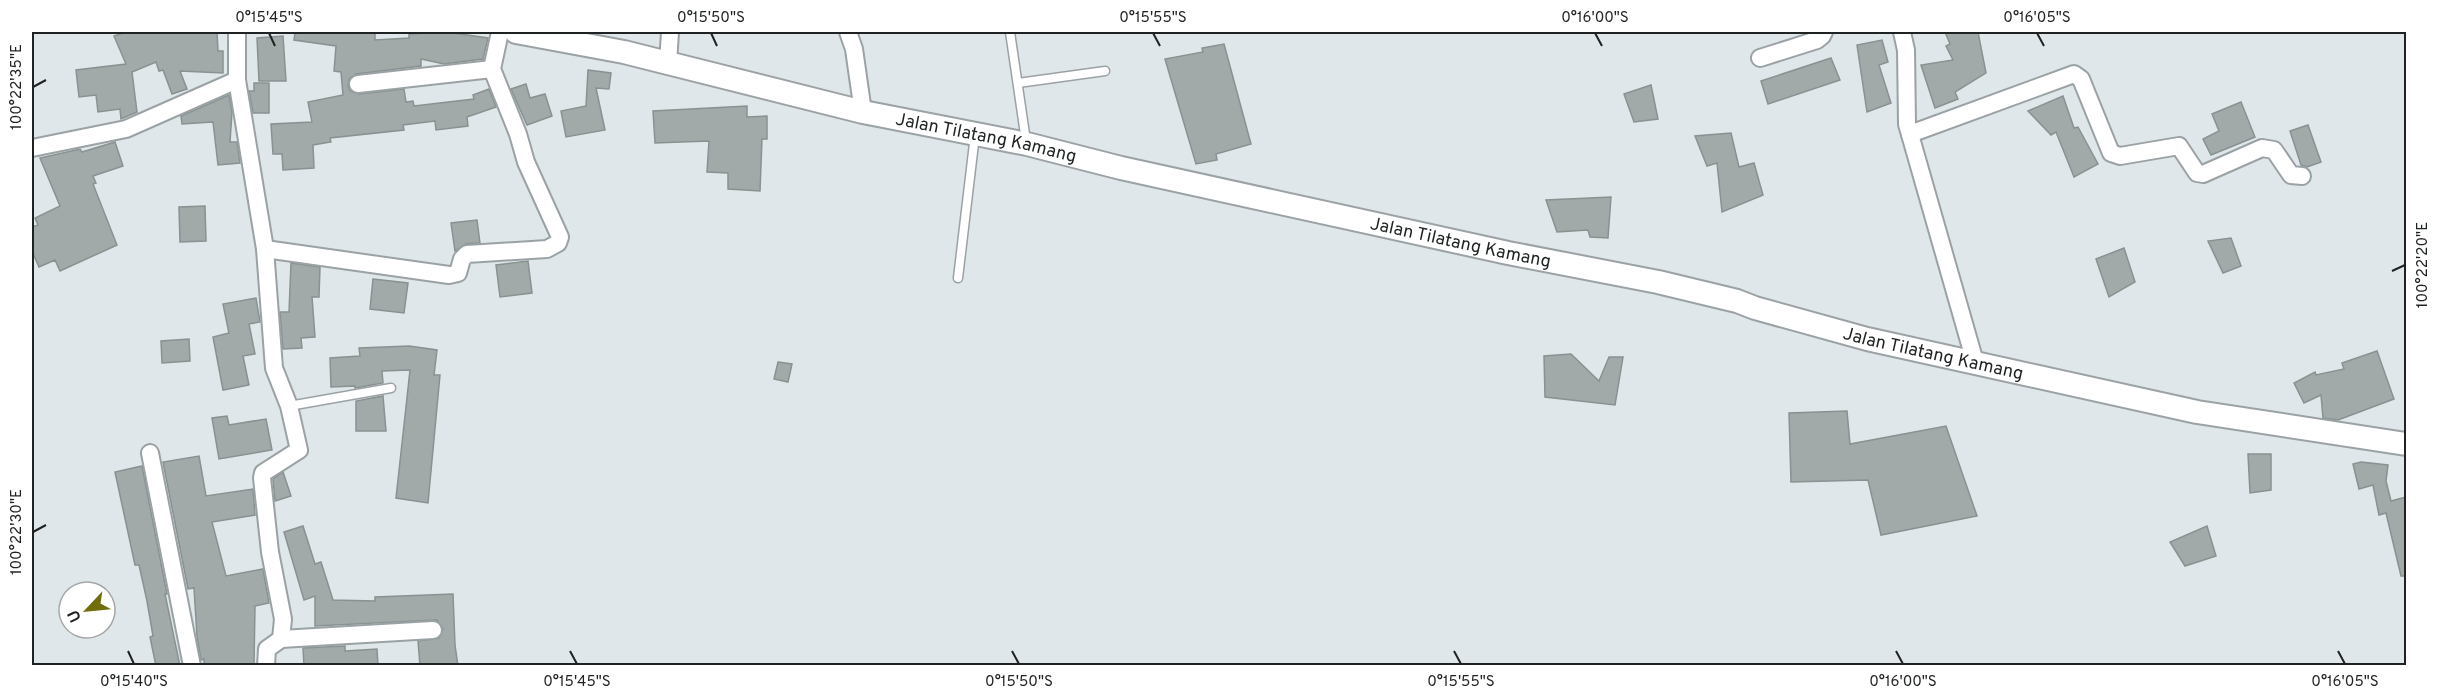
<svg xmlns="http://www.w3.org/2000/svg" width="2438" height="697" font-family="Overpass,sans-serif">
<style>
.building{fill:#a1a9a9;stroke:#899191;stroke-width:1.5}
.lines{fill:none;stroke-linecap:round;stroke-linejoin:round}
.lane-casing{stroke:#9ba2a5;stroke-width:11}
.street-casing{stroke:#9ba2a5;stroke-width:20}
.secondary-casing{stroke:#9ba2a5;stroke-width:26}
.lane{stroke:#fff;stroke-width:8}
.street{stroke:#fff;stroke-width:16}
.secondary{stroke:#fff;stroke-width:22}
.ticks{fill:none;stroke:#1f2223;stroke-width:2}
.labels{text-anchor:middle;stroke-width:6;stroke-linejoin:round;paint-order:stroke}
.street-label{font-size:18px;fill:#1f2223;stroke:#fff}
.neatline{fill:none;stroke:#1f2223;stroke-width:2}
.ticks-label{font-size:15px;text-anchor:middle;fill:#1f2223}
</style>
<rect width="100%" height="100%" fill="#e0e7ea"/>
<g class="building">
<polygon points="126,32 217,32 218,51 223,51 223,73 180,71 187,89 172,94 163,70 159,71 156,62 132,72 137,112 121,119 120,109 98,112 96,95 79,97 76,70 126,64 114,36"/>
<polygon points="295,32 375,32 375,40 409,38 409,34 446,32 488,38 483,59 444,64 421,59 421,66 356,74 349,79 348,86 350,91 359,94 404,89 406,102 413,101 414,106 474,99 473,95 489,89 496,107 467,117 468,126 436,130 435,121 403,125 404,130 330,138 331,142 313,145 314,168 283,170 282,154 273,154 271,124 312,122 308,102 343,95 341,72 334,71 336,46 294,40"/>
<polygon points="1945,32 1978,32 1986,73 1955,92 1958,99 1935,108 1921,65 1953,60 1946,46 1950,44"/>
<polygon points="283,36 286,81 259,81 257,38"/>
<polygon points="1882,40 1888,62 1879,65 1891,103 1867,112 1857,45"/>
<polygon points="1224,44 1251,144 1216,154 1217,160 1196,164 1165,59 1203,52 1202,48"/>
<polygon points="1831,58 1840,80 1768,104 1761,81"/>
<polygon points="588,70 611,73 609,89 596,88 605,130 566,137 561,111 586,106"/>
<polygon points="254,83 269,83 269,113 253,113 249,91 254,91"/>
<polygon points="526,84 530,98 545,94 552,116 527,125 511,89"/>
<polygon points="1651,85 1658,119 1634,122 1624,94"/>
<polygon points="229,95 232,112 230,142 237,142 240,163 218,165 213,122 182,124 181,116"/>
<polygon points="2063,96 2074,128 2078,127 2098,164 2074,177 2056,132 2051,135 2028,111"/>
<polygon points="2241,102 2255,137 2211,155 2203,139 2219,131 2212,114"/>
<polygon points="747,106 747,117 767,116 767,139 762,139 760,191 728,189 728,173 707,172 709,141 655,143 653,111"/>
<polygon points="2308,125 2321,162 2307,167 2301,165 2290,131"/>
<polygon points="1731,133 1739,167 1754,163 1763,195 1722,212 1717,163 1707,166 1695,136"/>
<polygon points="115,142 123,166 93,176 96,183 93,184 117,245 60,271 55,260 39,267 32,251 32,227 38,225 35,218 60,206 40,158 80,149 82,152"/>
<polygon points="1611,197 1608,238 1590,237 1588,230 1557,232 1546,200"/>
<polygon points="205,206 206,241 180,242 179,207"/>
<polygon points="477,220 480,243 466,244 455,251 451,223"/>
<polygon points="2231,238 2241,266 2223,273 2208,241"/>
<polygon points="2124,248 2135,282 2109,297 2096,259"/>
<polygon points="528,261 532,293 500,297 496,265"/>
<polygon points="291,263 320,267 319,297 312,297 315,337 301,338 302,348 283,349 280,312 289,312"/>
<polygon points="373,279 408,283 404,313 370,309"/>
<polygon points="256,298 260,322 249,324 255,354 243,356 249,385 223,390 213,337 229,333 223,304"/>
<polygon points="189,339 190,361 162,363 161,341"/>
<polygon points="409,346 437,350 434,375 440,375 428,503 396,498 410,370 382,371 383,383 355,388 355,386 331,387 330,358 360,356 359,348"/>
<polygon points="2377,351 2394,399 2338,420 2323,418 2321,395 2304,403 2294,383 2315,372 2316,375 2344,369 2342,363"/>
<polygon points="1571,354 1599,381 1609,357 1623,357 1615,405 1545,397 1544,356"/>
<polygon points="778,362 792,364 788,382 774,379"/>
<polygon points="383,396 386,431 356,431 356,401"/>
<polygon points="1847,411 1850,444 1946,426 1977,516 1881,535 1868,480 1791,482 1789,413"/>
<polygon points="227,416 229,425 266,419 272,450 219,459 212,418"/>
<polygon points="2248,454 2271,454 2271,490 2250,493"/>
<polygon points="199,456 206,496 253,489 255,515 212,522 226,576 263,569 269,603 255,606 254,664 204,666 204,659 201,660 197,636 194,588 188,589 163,462"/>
<polygon points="2361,462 2388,465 2386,481 2391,501 2406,497 2406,576 2401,576 2386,513 2379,515 2373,485 2359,489 2353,464"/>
<polygon points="142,466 167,594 165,594 180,666 156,666 150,637 153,636 147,601 139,565 135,565 115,472"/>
<polygon points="283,472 291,496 275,501 273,479"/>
<polygon points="303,526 315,564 321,562 333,600 375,601 375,597 453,594 455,645 458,666 420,666 418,641 439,638 443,629 437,620 315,626 315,596 304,600 284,532"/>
<polygon points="2207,526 2216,556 2185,566 2170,542"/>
<polygon points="345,646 345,651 377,649 378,666 304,666 303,648"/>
</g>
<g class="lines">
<defs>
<g id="lane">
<polyline points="1010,32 1026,141"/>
<polyline points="1018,83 1105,71"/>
<polyline points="958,278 975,135"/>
<polyline points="289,406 391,388"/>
</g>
<g id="street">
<polyline points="237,32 237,80 265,249 274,368 289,406 299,450 263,473 262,478 270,552 283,619 281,639 267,649 266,666"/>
<polyline points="848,32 854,49 863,112"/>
<polyline points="1902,32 1906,50 1907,124 1975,362"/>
<polyline points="1760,58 1817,40 1822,36 1824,32"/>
<polyline points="668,63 670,32"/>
<polyline points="358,84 492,69"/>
<polyline points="1910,134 2074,74 2081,79 2111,153 2120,156 2179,146 2197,173 2203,174 2262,148 2274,150 2291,175 2302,176"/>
<polyline points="32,148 126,129 237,80"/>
<polyline points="265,249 449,275 458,273 462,259 467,254 547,249 558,243 560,237 526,162 518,134 492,69 500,32"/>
<polyline points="150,453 192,666"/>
<polyline points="281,639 433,630"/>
</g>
<g id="secondary">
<path id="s1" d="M516 32 624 52 863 112 1027 144 1121 168 1508 253 1658 282 1737 301 1755 308 1867 339 2197 412 2406 444"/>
</g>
</defs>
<use href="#lane" class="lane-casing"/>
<use href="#street" class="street-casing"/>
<use href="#secondary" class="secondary-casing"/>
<use href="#lane" class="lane"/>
<use href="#street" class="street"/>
<use href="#secondary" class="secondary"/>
</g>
<path class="ticks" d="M269 33 275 46M711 33 717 46M1153 33 1160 46M1595 33 1602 46M2037 33 2044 46M33 87 46 80M2392 271 2405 265M33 532 46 525M128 651 134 664M570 651 577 664M1012 651 1019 664M1454 651 1461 664M1896 651 1903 664M2338 651 2345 664"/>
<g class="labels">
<g class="street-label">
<text dy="6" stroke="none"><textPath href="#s1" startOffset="482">Jalan Tilatang Kamang</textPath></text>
<text dy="6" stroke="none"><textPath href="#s1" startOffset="968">Jalan Tilatang Kamang</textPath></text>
<text dy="6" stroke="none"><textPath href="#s1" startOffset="1454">Jalan Tilatang Kamang</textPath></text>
</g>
</g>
<rect width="2438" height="697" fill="none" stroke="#ffffff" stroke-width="66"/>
<g transform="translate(87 610) rotate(244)"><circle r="28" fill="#ffffff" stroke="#a5a7a7" stroke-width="1.5"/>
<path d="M0-4.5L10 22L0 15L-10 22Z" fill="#716d0b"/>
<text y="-9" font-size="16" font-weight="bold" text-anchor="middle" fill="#1f2223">U</text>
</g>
<rect x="33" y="33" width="2372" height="631" class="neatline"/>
<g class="ticks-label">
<text x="269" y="22">0°15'45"S</text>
<text x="711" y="22">0°15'50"S</text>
<text x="1153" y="22">0°15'55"S</text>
<text x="1595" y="22">0°16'00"S</text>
<text x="2037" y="22">0°16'05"S</text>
<text transform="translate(16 87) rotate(-90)" y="5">100°22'35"E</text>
<text transform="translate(2422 265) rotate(-90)" y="5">100°22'20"E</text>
<text transform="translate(16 532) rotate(-90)" y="5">100°22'30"E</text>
<text x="134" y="686">0°15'40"S</text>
<text x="577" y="686">0°15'45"S</text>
<text x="1019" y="686">0°15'50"S</text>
<text x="1461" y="686">0°15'55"S</text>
<text x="1903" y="686">0°16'00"S</text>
<text x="2345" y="686">0°16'05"S</text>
</g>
</svg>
